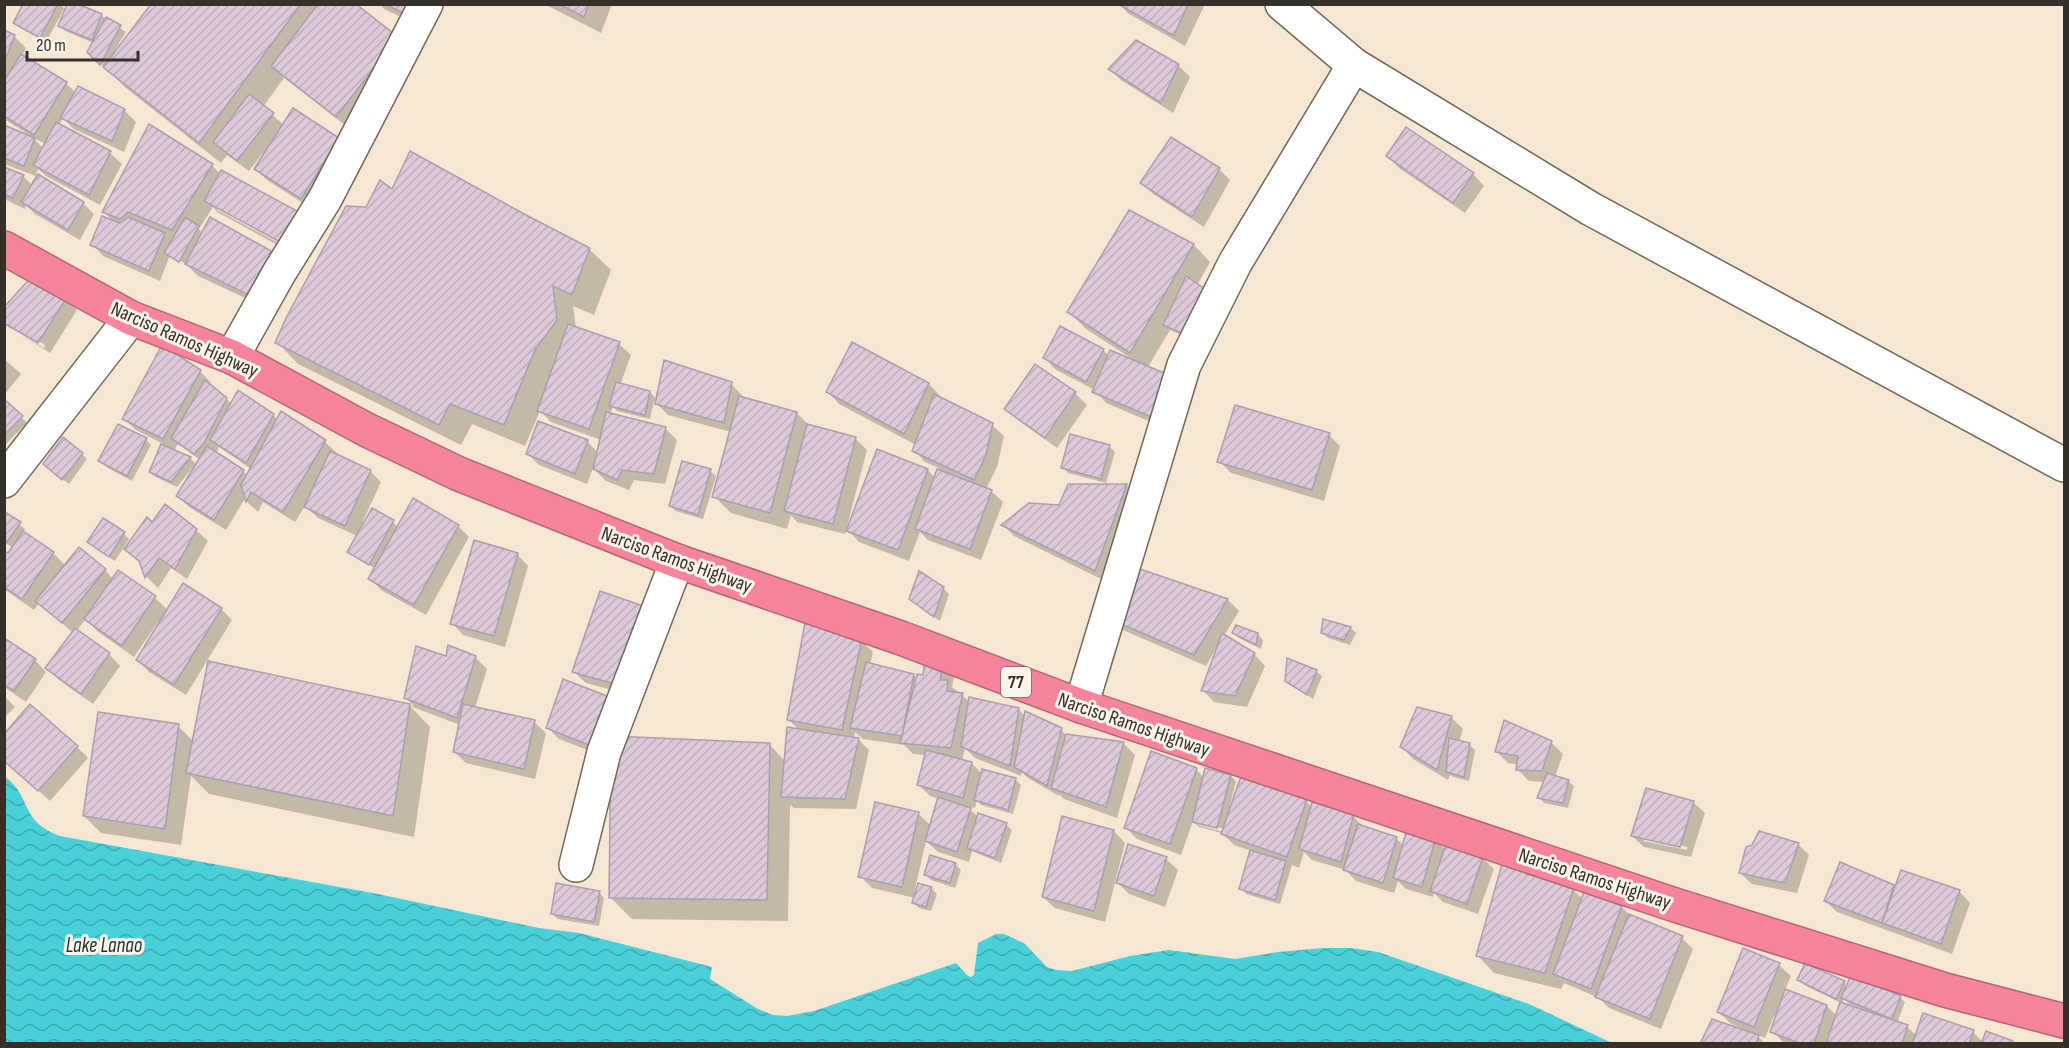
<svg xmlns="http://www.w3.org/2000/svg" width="2069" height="1048" font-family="'Sofia Sans Condensed',sans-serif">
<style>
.water{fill:url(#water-waves)}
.shadow{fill:#0003;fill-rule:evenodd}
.building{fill:url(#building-hatch);stroke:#ae9dad;stroke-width:1.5}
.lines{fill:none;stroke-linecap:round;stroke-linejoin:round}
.minor-casing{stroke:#746857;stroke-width:36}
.highway-casing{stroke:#b26773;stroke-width:36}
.minor{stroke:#fff;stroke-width:33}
.highway{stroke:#f6859b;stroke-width:33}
.labels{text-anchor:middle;stroke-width:6;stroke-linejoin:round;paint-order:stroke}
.shield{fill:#fdf5ea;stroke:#716b62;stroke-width:1.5}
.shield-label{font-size:18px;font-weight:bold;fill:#353028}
.street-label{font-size:20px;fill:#353028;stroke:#fdf5ea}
.water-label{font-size:21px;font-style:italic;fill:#1c3334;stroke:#fdf5ea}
</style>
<defs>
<pattern id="water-waves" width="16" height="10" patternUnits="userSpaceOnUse" patternTransform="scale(1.5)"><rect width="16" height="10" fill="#4ad0d9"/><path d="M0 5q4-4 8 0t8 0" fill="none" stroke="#3ea9b0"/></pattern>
<pattern id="building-hatch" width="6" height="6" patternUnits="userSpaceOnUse" patternTransform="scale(1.5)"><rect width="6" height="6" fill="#dccadb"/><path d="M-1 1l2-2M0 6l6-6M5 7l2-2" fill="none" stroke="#bdaebc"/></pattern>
</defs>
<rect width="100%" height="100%" fill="#f5e7d4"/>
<path class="water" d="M4 776C33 797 19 821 60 836L378 894 539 928 579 933 712 967 710 979 758 1009 773 1015 787 1016 814 1011 956 963 968 976 971 977 974 975 978 943 996 934H1004L1024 943 1047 967 1056 970 1072 971 1130 956 1169 950 1235 959 1278 952 1323 948H1351L1378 952 1529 1004 1612 1043H5Z"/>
<g class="shadow">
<polygon points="25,4 60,4 66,10 75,4 102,16 126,32 115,50 117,52 153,4 313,4 317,8 397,38 354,132 284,78 263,107 284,125 338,139 312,209 267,180 256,169 264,156 262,154 249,171 227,155 221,163 126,88 89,52 94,43 65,31 60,26 66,10 64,9 46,42 20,28 15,22"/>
<polygon points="380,4 420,4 418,25 384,9"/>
<polygon points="544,4 612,4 601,33"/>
<polygon points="1119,4 1205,4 1185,46 1129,14"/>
<path d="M4 32 14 36 26 48 22 56 66 83 76 93 79 88 124 110 136 122 124 152 74 129 63 118 59 125 110 153 122 164 100 205 46 176 38 169 36 175 83 203 94 214 80 240 35 214 26 205 25 209 4 199V168L23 176 33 186 38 177 4 164V127L30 137 31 136 4 119ZM36 139 45 144 43 148 35 140Z"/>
<polygon points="1178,65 1190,77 1173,113 1121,80 1110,69"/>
<path d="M150 126 212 165 220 174 221 172 298 213 309 225 294 254 217 212 213 207 199 229 203 233 211 219 281 259 292 270 269 309 198 276 186 264 170 255 160 281 103 256 92 244 103 218 114 222 104 212ZM217 206 289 245 288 248 217 210Z"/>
<polygon points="1388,156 1473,174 1484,186 1465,213 1399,168"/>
<polygon points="1219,169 1230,180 1204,227 1153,194 1142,183"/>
<polygon points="392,191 525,216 589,249 611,270 594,315 573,306 576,328 619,344 631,355 620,385 650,392 657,400 731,384 742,395 742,398 797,413 810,426 855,438 867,450 845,534 797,522 791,515 787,529 731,513 714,496 731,432 668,415 654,401 650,419 617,411 613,406 610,414 665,428 677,440 665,484 634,480 629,490 606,481 593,468 587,484 539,465 528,454 587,441 598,453 601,440 551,422 540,411 525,446 472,424 461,445 298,364 277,342 367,209"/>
<polygon points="1130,212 1194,245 1210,262 1197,285 1193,340 1170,330 1148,367 1165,428 1106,403 1095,390 1056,370 1045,358 1103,350 1109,356 1131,360 1132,359 1086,329 1069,312"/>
<path d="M66 298 77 310 50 353 4 324V303L8 306ZM11 325 45 345 44 348 8 327Z"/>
<polygon points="852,344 929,384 940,396 939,398 992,425 1004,436 997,467 986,489 991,491 1003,502 981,560 928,540 920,532 909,561 859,542 848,530 878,451 928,470 935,478 939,468 925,462 914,450 916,445 839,404 828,392"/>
<polygon points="4,359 21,374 4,395"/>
<polygon points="1036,366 1075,393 1087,405 1057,448 1018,420 1006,409"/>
<path d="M200 371 211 383 210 386 232 404 273 415 278 420 282 414 325 442 337 453 335 455 370 471 381 482 363 521 393 522 398 527 458 526 469 537 426 615 381 590 370 578 375 569 349 551 357 536 318 518 305 506 295 522 263 502 258 512 247 502 246 497 226 530 189 507 178 496 196 467 194 466 177 487 156 477 150 472 163 444 136 430 124 419ZM178 444 200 460 197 465 190 458 174 451ZM219 447 251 469 248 475 216 453Z"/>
<polygon points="4,401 27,423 4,446"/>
<polygon points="1329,435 1340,446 1324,501 1231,473 1219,461"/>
<polygon points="146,440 151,445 132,481 106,467 100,461"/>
<polygon points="1109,446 1115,452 1106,483 1068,473 1063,467"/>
<polygon points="82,454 87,459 69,484 50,469"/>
<polygon points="710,471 716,476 703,519 676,511 670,506"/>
<polygon points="1069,486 1127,486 1138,497 1107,582 1014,536 1003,525 1060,506"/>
<polygon points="6,514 25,529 23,532 53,553 66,566 105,570 113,579 118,572 155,598 168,610 221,609 232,620 186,695 149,672 138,660 160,624 158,622 134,657 97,631 86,619 77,630 109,654 120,666 93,704 59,680 47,668 73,633 39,603 34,610 4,589 4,553 8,556 13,548 4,542"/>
<polygon points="152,524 196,530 208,541 187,579 171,568 158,588 147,577 141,563"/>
<polygon points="124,534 129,539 115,561 94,547"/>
<polygon points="517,554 528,566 505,647 463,635 452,623"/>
<polygon points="1140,570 1228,600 1239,611 1224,636 1254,654 1265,666 1247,707 1214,702 1203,690 1217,647 1206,666 1116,627"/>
<polygon points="943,588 949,594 940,621 910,599"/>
<polygon points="600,593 634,696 586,683 574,672"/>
<polygon points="1324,620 1351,628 1356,633 1350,645 1328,638 1323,633"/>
<polygon points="1234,633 1258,634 1263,640 1261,649 1239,638"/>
<polygon points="4,640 35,660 46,672 26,702 4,687"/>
<polygon points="861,641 873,652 870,665 914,675 917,679 942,664 954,676 952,687 970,702 1018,709 1025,716 1061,730 1067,736 1123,743 1135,755 1117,818 1064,799 1059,794 1059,796 1028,778 1022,772 1021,776 975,758 965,748 962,761 972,763 982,774 1016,780 1021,785 1013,814 981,805 977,801 975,808 967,806 979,818 1006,825 1012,830 1001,863 972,851 969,862 938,852 926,841 914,893 931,888 937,894 931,911 919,908 914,903 915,898 872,888 860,876 918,813 931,826 939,799 930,796 919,785 926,755 913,754 904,745 863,739 855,732 854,739 858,739 869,750 856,809 794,808 790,805 788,921 632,919 610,897 770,745 785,761 800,731 789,720"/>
<polygon points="475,657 487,669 475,708 534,722 546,733 535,779 466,763 454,752 460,725 410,706 430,727 414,837 209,794 191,776 181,845 101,833 84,816 178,726 193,741 209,663 414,706 405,697 447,658"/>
<polygon points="1316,671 1322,676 1313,699 1287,680"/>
<polygon points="4,696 15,707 4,718"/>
<polygon points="606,697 618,708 600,755 559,739 547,727"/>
<polygon points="1451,717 1463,729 1459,742 1469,745 1475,750 1469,781 1453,777 1450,775 1448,780 1413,759 1402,747"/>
<polygon points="1551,742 1563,754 1555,777 1568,781 1574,786 1568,808 1544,803 1539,797 1545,782 1529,781 1517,769 1518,765 1508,763 1496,751"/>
<polygon points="77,747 88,758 50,801 5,760"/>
<path d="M1196 769 1204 778 1231 776 1236 781 1230 805 1232 806 1242 778 1306 801 1312 807 1353 816 1365 828 1396 838 1404 846 1435 839 1446 850 1482 858 1494 869 1478 914 1443 902 1434 893 1433 897 1406 889 1398 881 1394 893 1356 881 1346 870 1312 860 1304 852 1299 868 1292 865 1280 904 1246 894 1241 888 1251 851 1234 845 1222 833 1199 827 1193 821 1181 855 1137 839 1126 828ZM1198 822 1225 829 1224 832 1198 825Z"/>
<path d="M1693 802 1705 813 1691 857 1644 847 1632 836ZM1644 837 1687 847V850L1644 841Z"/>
<polygon points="1114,831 1125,843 1105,922 1055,908 1043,897"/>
<polygon points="1798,844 1809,855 1797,893 1752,884 1740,873"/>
<polygon points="1166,859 1178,870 1165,907 1129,894 1116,881"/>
<polygon points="955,864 961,870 955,888 931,880 926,875"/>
<polygon points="1841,864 1896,888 1959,891 1970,903 1952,954 1837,912 1825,901"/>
<polygon points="1573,890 1583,899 1585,893 1622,907 1631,916 1682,938 1693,949 1661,1029 1609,1008 1599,998 1564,983 1561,989 1494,973 1478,956"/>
<polygon points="599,892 604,898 599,926 558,919 552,914"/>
<path d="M1779 965 1791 976 1785 990 1827 1006 1837 1016 1841 1003 1804 985 1799 979 1844 983 1848 987 1900 997 1905 1002 1897 1023 1907 1027 1917 1036 1973 1032 1983 1042 2013 1044H1785L1772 1031 1777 1017 1774 1016 1765 1038 1756 1034 1765 1044H1701L1742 1031 1743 1029 1730 1023 1719 1012ZM1844 999 1849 1004 1860 1008 1859 1011 1841 1005Z"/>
</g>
<g class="building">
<polygon points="23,4 58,4 40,38 13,23"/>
<polygon points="67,4 78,4 102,14 92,40 58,26"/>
<polygon points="151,4 301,4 199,143 103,67"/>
<polygon points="318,4 356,4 398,37 336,117 271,66"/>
<polygon points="385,4 408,4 407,15"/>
<polygon points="559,4 589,4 584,17"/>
<polygon points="1118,4 1188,4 1174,36"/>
<polygon points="106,17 121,25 100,65 87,52"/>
<polygon points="4,30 15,35 4,63"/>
<polygon points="1136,40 1179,64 1161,103 1108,69"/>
<polygon points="21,54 67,82 34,135 4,116 4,81"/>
<polygon points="78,86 125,109 112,141 60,118"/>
<polygon points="249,94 274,113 237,161 213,142"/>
<polygon points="293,108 339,138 301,199 254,169"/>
<polygon points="56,122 111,151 89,195 33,165"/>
<polygon points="149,124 213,164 172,230 128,212 120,219 102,212"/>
<polygon points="4,125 35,138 24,166 4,158"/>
<polygon points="1406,127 1474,173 1453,203 1386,156"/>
<polygon points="1171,137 1220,168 1192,217 1140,183"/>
<polygon points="410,151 526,215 590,248 572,295 553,286 557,320 535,350 504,425 450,404 439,425 275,343 287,316 346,206 366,207 380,180 392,189"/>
<polygon points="4,167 24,175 13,198 4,194"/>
<polygon points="221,170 299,212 282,243 204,201"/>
<polygon points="38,174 84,202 68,230 21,202"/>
<polygon points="1129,210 1194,244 1130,353 1067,312"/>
<polygon points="102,216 120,223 128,217 165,233 149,271 90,245"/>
<polygon points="185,217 199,226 179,262 164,253"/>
<polygon points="210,217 282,257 257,299 185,264"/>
<polygon points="35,273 67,297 38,343 4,323 4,307"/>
<polygon points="1186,276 1207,290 1188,336 1163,325"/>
<polygon points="568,324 620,342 589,429 537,411"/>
<polygon points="1060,326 1104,349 1086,382 1043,358"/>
<polygon points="852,342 929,383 904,434 826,392"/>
<polygon points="162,345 201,370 163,439 122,419"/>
<polygon points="1110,350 1171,376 1154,418 1092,392"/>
<polygon points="664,360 732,382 724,423 655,404"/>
<polygon points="1035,364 1076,392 1045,438 1004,409"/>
<polygon points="205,380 227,398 204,443 194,454 171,438"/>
<polygon points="616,382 650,391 645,415 609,406"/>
<polygon points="238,390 274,414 246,463 210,440"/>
<polygon points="934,394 993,423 986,455 974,480 912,451"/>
<polygon points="739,396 797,412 770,513 712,497"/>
<polygon points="4,399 23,416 4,435"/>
<polygon points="1235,405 1330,433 1312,490 1217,462"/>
<polygon points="281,411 326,440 283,512 251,492 246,502 241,485"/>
<polygon points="606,412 666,427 654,474 622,470 617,480 593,469"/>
<polygon points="538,421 588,440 575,474 526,454"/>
<polygon points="118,424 147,438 127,476 98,461"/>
<polygon points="807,424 856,437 833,524 784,511"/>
<polygon points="1070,434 1110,445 1101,479 1061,468"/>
<polygon points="63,437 83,453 62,480 43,464"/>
<polygon points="161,444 191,457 171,482 149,472"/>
<polygon points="207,446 244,470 214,520 176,496"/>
<polygon points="877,449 928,469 898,550 846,531"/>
<polygon points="330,451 371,470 345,526 304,507"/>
<polygon points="682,461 711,469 698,515 669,506"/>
<polygon points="937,469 992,490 970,549 915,529"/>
<polygon points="1068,484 1127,484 1095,571 1001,525 1029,503 1059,505"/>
<polygon points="413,498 459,525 414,605 368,579"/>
<polygon points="165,504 197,529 175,569 159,558 145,578 139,561 124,549 147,517 152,522"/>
<polygon points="372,508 394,520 369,565 347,552"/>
<polygon points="5,512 21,522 6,543 4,542"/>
<polygon points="103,518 125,532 109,557 87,542"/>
<polygon points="23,531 54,552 22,599 4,587 4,551 8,553"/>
<polygon points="474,540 518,553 494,636 450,624"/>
<polygon points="79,547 106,569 62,623 35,601"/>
<polygon points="1140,569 1228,599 1194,655 1102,616"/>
<polygon points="118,570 156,596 122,646 84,619"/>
<polygon points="919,571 944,587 934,617 909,599"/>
<polygon points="183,583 222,608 174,685 136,660"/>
<polygon points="600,591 649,608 622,686 572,672"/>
<polygon points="1323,619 1351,627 1344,640 1321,633"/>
<polygon points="805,623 862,639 842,730 787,720"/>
<polygon points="1236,625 1258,633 1256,645 1232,633"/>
<polygon points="75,628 110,653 81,694 45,668"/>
<polygon points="1222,633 1255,653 1235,696 1201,691"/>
<polygon points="4,638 36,659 14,691 4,685"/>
<polygon points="448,645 476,656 457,718 404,698 416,646 446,656"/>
<polygon points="1287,658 1317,670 1307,695 1285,681"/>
<polygon points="925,659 943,663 940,680 948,680 947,691 963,693 951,748 900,743 917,674 923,675"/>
<polygon points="208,661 410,704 393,816 186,773"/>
<polygon points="866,662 914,674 902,736 850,728"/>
<polygon points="563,679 607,696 589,745 546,728"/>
<polygon points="969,697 1019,708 1010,766 961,747"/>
<polygon points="30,704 78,746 38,791 4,761 4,734"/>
<polygon points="463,704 535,720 524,769 453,752"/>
<polygon points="1417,707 1452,716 1437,770 1400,747"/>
<polygon points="1025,711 1062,728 1047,786 1014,767"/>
<polygon points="98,712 179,724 165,829 83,816"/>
<polygon points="1504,720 1552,741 1542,771 1516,770 1518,756 1495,752"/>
<polygon points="787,727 859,738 845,799 781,797"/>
<polygon points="1066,734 1124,742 1106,807 1051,788"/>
<polygon points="611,736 770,743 767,900 609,898"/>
<polygon points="1449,738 1470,743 1464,777 1446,772"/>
<polygon points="926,750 972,762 963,798 917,785"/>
<polygon points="1151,751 1197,768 1170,844 1124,828"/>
<polygon points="1205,768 1231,775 1217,828 1192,822"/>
<polygon points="982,769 1016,778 1008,810 974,800"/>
<polygon points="1547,773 1569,780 1563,803 1537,798"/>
<polygon points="1241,776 1307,799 1287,857 1221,834"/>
<polygon points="1646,788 1694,801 1680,847 1631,836"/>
<polygon points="938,797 971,808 957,852 925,841"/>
<polygon points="875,802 919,812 902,887 858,877"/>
<polygon points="1312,802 1354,814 1341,862 1299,849"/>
<polygon points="978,813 1007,823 995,858 967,848"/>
<polygon points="1062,816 1114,830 1094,911 1042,897"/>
<polygon points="1358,824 1397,837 1383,883 1343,870"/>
<polygon points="1407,829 1436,837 1422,887 1393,878"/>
<polygon points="1759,831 1799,843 1785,883 1739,873 1746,847 1752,845"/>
<polygon points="1128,844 1167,857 1154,896 1116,883"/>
<polygon points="1446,844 1483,857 1467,904 1430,891"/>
<polygon points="1250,850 1286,861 1275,900 1239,889"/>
<polygon points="930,855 956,863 950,883 924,875"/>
<polygon points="1840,862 1894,885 1882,923 1824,901"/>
<polygon points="1502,864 1574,888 1545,973 1476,956"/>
<polygon points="1901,870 1960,890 1941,944 1882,923"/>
<polygon points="556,883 600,891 594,922 551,914"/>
<polygon points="918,883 932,887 926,907 912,903"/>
<polygon points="1584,892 1622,906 1591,989 1553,974"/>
<polygon points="1629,914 1683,936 1650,1019 1595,997"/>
<polygon points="1743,948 1780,963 1754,1027 1717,1012"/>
<polygon points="1805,963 1845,981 1836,999 1797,980"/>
<polygon points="1851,975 1901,996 1892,1019 1841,998"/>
<polygon points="1785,989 1827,1005 1814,1044 1802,1044 1770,1032"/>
<polygon points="1840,1002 1908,1025 1902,1044 1826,1044"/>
<polygon points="1923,1013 1974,1030 1969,1044 1912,1044"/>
<polygon points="1712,1019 1759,1035 1756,1044 1700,1044"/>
<polygon points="1986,1031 2013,1041 2012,1044 1981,1044"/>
</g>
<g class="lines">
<defs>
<g id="minor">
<polyline points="1282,4 1354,65"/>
<polyline points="232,357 279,273 325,199 426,4"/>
<polyline points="4,481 131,318"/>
<polyline points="1081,706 1184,365 1235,263 1354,65 1591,209 2064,465"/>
<polyline points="576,865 604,752 677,561"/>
</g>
<polyline id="highway" points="4,248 131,318 232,357 367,430 459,474 677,561 901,638 1081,706 1672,904 1945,990 2064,1021"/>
</defs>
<use href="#minor" class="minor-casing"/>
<use href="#highway" class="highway-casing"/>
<use href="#minor" class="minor"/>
<use href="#highway" class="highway"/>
</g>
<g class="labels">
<rect class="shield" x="1001" y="667" width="30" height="30" rx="4.5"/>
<g class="shield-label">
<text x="1016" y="688">77</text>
</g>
<g class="street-label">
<text transform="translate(185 339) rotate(24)" y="7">Narciso Ramos Highway</text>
<text transform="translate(677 559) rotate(20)" y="7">Narciso Ramos Highway</text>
<text transform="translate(1134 724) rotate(19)" y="7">Narciso Ramos Highway</text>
<text transform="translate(1595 878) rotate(18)" y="7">Narciso Ramos Highway</text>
</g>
<g class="water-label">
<text x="104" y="952">Lake Lanao</text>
</g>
</g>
<rect width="2069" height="1048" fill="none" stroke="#353028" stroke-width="12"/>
<path d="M27 51v9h111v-9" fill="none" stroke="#353028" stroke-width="3"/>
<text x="36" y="51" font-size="18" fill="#353028" stroke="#fdf5ea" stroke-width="4.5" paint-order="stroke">20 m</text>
</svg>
